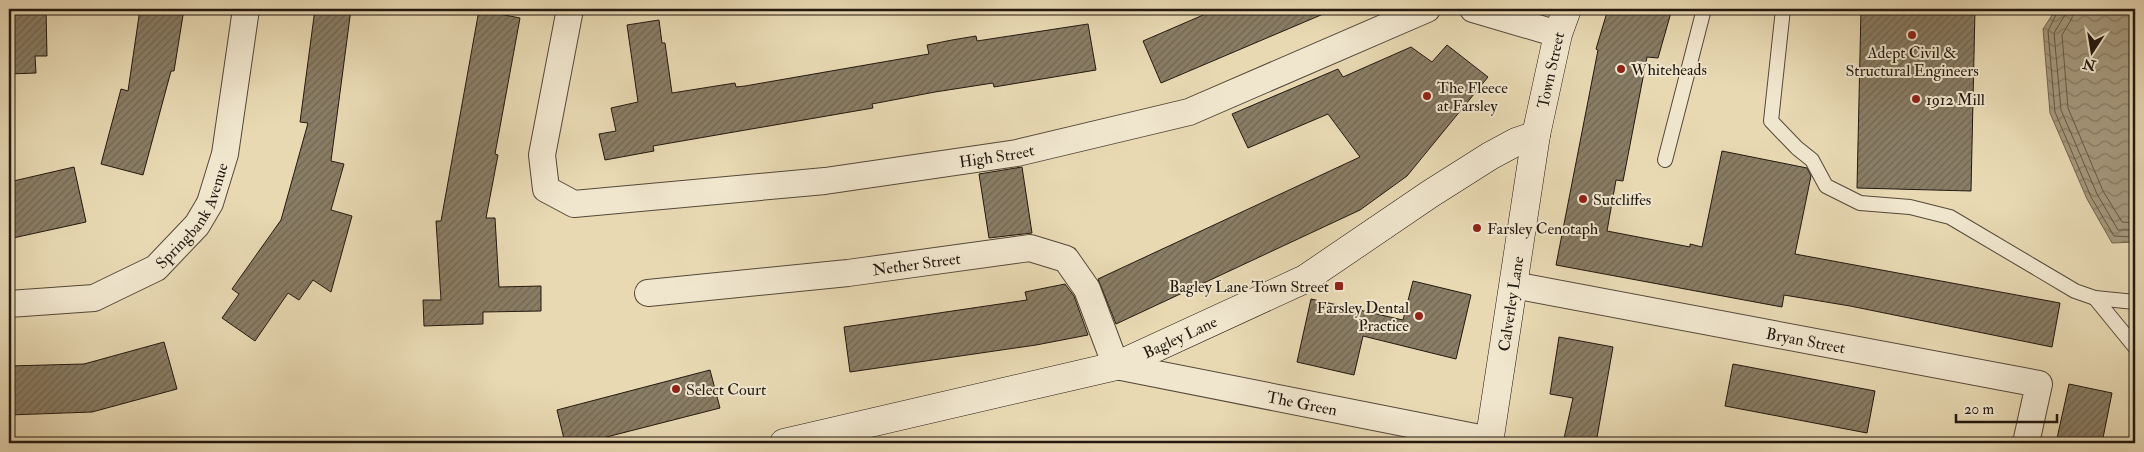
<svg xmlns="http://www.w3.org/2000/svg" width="2144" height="452" font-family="'IM FELL Double Pica',serif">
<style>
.water{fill:url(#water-waves);stroke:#716551}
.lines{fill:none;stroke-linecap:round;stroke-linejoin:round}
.shore{stroke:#645846;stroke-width:1}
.building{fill:url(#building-hatch);stroke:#221910}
.lane-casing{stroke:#544939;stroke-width:16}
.street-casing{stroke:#544939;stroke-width:28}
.secondary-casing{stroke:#221910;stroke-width:29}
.lane{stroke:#f0e6ce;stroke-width:14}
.street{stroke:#f0e6ce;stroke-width:26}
.secondary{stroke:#f0e6ce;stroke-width:28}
.poi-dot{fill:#8f2418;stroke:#f0e6ce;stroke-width:2}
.labels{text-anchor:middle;stroke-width:4;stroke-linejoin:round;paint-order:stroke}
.poi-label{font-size:16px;fill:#221910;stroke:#f0e6ce;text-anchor:start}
.street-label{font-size:16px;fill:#221910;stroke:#f0e6ce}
</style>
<defs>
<pattern id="water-waves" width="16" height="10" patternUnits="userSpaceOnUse" patternTransform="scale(1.25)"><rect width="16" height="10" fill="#a5987c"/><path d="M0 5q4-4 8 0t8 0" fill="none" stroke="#867b64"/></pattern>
<pattern id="building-hatch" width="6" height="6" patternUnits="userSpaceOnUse" patternTransform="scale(1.25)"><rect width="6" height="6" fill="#897d65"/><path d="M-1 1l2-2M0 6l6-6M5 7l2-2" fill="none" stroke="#706652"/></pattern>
</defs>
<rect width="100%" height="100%" fill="#e8d9b3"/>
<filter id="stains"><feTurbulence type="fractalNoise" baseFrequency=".004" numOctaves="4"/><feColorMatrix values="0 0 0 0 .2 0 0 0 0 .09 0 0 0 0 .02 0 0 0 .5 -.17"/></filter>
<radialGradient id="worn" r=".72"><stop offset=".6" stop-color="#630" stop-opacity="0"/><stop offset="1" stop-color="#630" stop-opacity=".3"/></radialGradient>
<polygon class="water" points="2056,9 2135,9 2135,242 2112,243 2087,199 2050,113 2043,29"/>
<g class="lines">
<g class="shore">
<polyline points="2059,9 2048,31 2055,112 2091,197 2114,236 2135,237"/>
<polyline points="2066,9 2065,15 2054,33 2061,110 2097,194 2118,230 2135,230"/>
<polyline points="2073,9 2072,18 2062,35 2068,108 2103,191 2122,222 2135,223"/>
</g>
</g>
<g class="building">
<polygon points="9,9 46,9 47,56 35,56 36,73 9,74"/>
<polygon points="140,9 184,9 174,71 171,71 143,175 101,164 121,89 128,91"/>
<polygon points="315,9 351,9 331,161 344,164 331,210 352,216 331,292 313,280 299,300 288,293 255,341 222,318 239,294 232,289 281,220 308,123 300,122"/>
<polygon points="1217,9 1335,9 1161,83 1143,41"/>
<polygon points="1608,9 1672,9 1658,58 1647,57 1623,181 1616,180 1607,231 1690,247 1690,244 1702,247 1722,151 1807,168 1811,176 1795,254 2060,303 2052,347 1850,306 1784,295 1782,307 1556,265 1598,50 1596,49"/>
<polygon points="1861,9 1975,9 1971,191 1857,188"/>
<polygon points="479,10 520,18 495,154 498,155 486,218 495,218 499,287 541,286 541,311 483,312 483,324 424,326 423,300 441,300 436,221 441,221"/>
<polygon points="659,20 662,43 665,43 672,93 735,83 736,87 745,86 929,54 927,45 952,40 976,36 977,41 1088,24 1096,70 994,87 993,83 935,92 872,104 873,108 653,146 654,151 605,160 599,134 616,131 611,108 638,102 627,25"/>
<polygon points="1447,45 1488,77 1407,176 1360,210 1116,324 1098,279 1360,157 1328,114 1248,148 1232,114 1338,69 1343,77 1411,47 1432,62"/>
<polygon points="74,167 86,222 13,238 9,218 9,182"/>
<polygon points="1022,167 1032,233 989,238 979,174"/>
<polygon points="1413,281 1471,295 1456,359 1363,336 1354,375 1297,362 1311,299 1403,320"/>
<polygon points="1065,284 1074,296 1088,335 1036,345 850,372 844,327 1027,300 1025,292"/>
<polygon points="1559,337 1613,347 1596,443 1563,443 1573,398 1550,394"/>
<polygon points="164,342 177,389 92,412 9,415 9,366 84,364"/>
<polygon points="1733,364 1875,391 1867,433 1725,406"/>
<polygon points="710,370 720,408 583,443 565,443 557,410"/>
<polygon points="2069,384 2112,393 2102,443 2056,443"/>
</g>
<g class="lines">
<defs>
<g id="lane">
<polyline points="1783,9 1771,121 1797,148 1812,160 1826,186 1860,203 1910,207 1950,217 2075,291 2095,298 2135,302"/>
<polyline points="1665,160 1704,9"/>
<polyline points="2095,298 2135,347"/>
</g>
<g id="street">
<path id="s1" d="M570 9 542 155 546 189 574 204 825 181 1017 153 1189 112 1427 9"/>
<polyline points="1473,9 1558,34"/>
<path id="s2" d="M1513 285 2039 384 2026 443"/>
<path id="s3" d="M648 293 848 273 1030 248 1066 259 1087 289 1116 366 1490 440"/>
<path id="s4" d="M9 304 94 298 156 268 197 225 210 203 225 154 246 9"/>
</g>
<g id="secondary">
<path id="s5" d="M784 443 1116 366 1305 279 1430 194 1490 156 1516 142 1536 135"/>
<path id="s6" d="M1489 443 1536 135 1558 34 1567 9"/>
</g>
</defs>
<use href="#lane" class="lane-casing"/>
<use href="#street" class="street-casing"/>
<use href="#secondary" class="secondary-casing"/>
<use href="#lane" class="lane"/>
<use href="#street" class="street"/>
<use href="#secondary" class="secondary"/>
</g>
<g class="poi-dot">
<circle cx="1912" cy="35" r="5"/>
<circle cx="1621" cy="69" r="5"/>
<circle cx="1427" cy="96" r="5"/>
<circle cx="1916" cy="99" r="5"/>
<circle cx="1583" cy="199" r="5"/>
<circle cx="1477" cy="228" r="5"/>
<rect x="1334" y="281" width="10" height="10" rx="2.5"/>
<circle cx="1419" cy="316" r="5"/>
<circle cx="676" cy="389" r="5"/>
</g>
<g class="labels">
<g class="poi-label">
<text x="1912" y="58" text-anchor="middle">Adept Civil &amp;<tspan x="1912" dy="18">Structural Engineers</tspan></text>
<text x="1631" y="75">Whiteheads</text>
<text x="1437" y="93">The Fleece<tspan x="1437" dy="18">at Farsley</tspan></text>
<text x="1926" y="105">1912 Mill</text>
<text x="1593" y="205">Sutcliffes</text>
<text x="1487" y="234">Farsley Cenotaph</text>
<text x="1329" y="292" text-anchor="end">Bagley Lane Town Street</text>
<text x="1409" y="313" text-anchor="end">Farsley Dental<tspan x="1409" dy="18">Practice</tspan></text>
<text x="686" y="395">Select Court</text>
</g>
<g class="street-label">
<text dy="6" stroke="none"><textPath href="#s6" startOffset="378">Town Street</textPath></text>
<text dy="6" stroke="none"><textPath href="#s1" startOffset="640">High Street</textPath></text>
<text dy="6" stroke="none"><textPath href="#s4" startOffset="219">Springbank Avenue</textPath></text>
<text dy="6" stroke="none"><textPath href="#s3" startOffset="270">Nether Street</textPath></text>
<text dy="6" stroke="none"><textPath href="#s6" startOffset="141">Calverley Lane</textPath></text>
<text dy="6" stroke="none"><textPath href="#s5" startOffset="411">Bagley Lane</textPath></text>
<text dy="6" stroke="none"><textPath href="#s2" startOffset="298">Bryan Street</textPath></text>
<text dy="6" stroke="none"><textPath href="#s3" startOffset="731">The Green</textPath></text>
</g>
</g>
<rect width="2144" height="452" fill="none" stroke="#e8d9b3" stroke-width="30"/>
<rect x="10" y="10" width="2124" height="432" fill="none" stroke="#221910" stroke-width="2.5"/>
<rect x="15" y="15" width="2114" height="422" fill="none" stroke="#221910"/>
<g transform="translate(2092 52) rotate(192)" stroke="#f0e6ce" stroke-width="4" paint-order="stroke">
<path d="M0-4L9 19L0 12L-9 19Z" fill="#221910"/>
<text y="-8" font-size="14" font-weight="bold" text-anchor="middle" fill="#221910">N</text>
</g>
<path d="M1956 414v8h101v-8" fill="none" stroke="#221910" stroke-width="2.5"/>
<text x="1964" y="414" font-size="15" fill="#221910" stroke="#f0e6ce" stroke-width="4" paint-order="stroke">20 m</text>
<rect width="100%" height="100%" filter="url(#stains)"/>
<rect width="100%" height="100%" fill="url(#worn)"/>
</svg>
